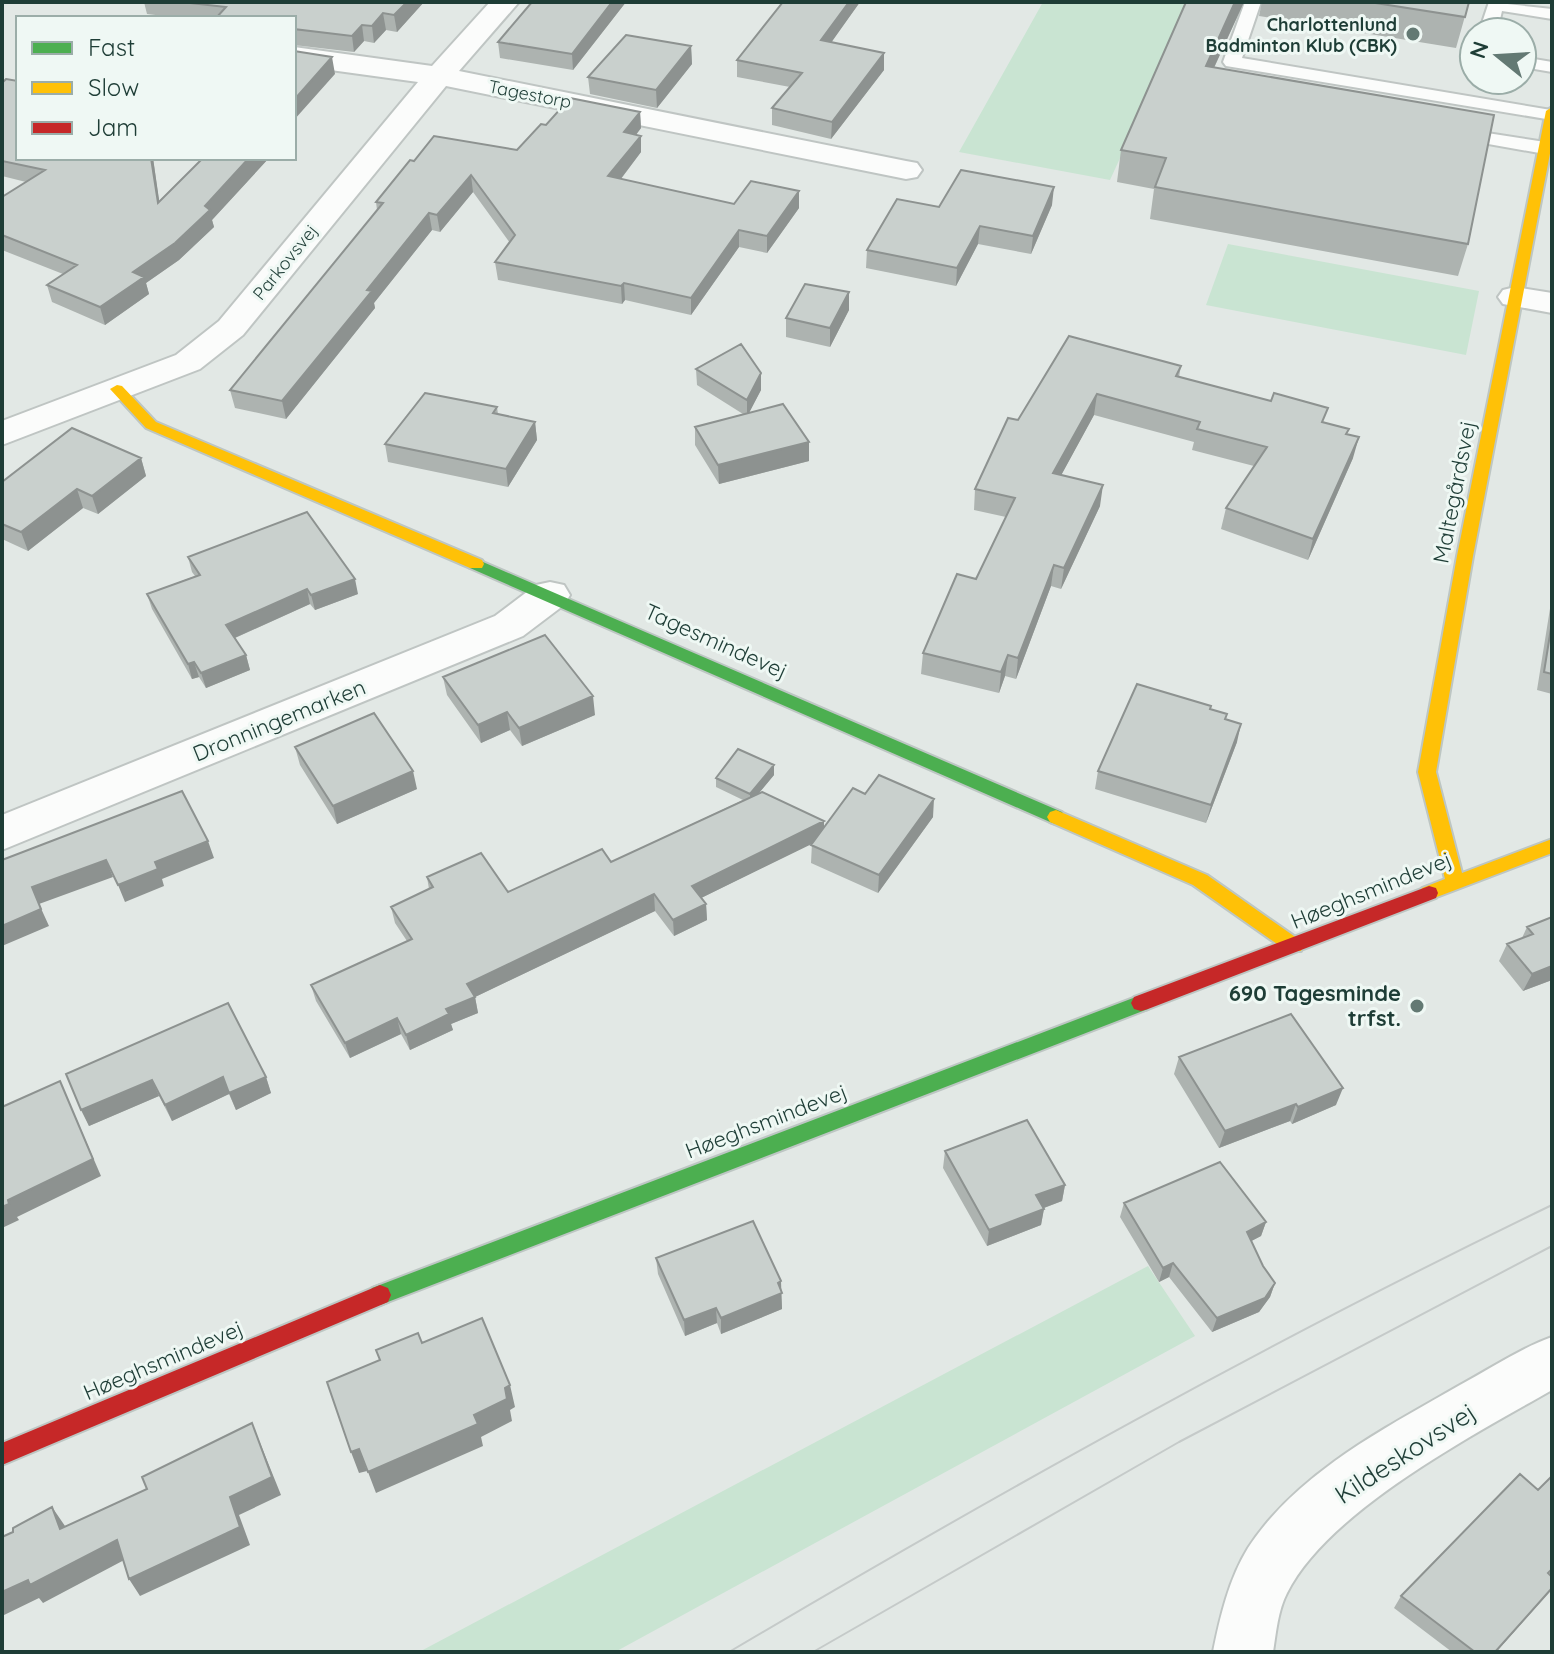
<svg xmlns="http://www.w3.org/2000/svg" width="1554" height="1654" viewBox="0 0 1554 1654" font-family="Quicksand,sans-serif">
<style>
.green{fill:#c9e4d2}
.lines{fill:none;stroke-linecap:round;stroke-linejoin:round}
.lane-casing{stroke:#bfc5c3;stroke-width:4}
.street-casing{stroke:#bfc5c3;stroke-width:4}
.fast-casing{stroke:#bdc6c3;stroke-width:4}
.slow-casing{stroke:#bdc6c3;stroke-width:4}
.jam-casing{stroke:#bdc6c3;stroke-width:4}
.lane{fill:#fbfcfb;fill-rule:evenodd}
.street{fill:#fbfcfb;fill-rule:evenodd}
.fast{fill:#4caf50;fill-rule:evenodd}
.slow{fill:#ffc107;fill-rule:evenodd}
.jam{fill:#c62828;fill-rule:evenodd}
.tram{stroke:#c5cac9;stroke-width:2}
.wall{fill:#adb3b0}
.shaded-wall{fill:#8d9290}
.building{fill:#c9d0cd;stroke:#8d9290;stroke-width:2}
.poi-dot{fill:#637973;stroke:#eff8f4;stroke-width:3}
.labels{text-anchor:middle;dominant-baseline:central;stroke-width:6;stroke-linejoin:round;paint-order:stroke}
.far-poi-label{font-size:18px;font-weight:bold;fill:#1e3d36;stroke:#eff8f4;text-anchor:end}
.far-street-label{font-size:18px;fill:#1e3d36;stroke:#eff8f4}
.street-label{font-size:22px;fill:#1e3d36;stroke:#eff8f4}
.poi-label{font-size:22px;font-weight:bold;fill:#1e3d36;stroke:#eff8f4;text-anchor:end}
.near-street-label{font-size:26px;fill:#1e3d36;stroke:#eff8f4}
</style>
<rect width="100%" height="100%" fill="#e2e8e5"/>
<path class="green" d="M1043 2H1172L1190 5 1110 180 959 152Z
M1228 244 1479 291 1466 355 1206 305Z
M1148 1266 1195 1336 615 1652H419Z"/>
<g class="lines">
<defs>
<path id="lane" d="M1245 2H1261L1242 58 1551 110 1552 120 1226 66 1223 62Z
M1489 2 1552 9V19L1502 11 1497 32H1479Z
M1522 57 1552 62V72L1522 67Z
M1455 128 1545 142 1551 144 1552 151 1545 154 1449 137 1446 133Z"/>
<path id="street" d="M490 2H519L459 71 906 161 917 163 922 170 917 177 906 179 446 86 243 335 200 369 2 445V421L176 355 219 321 418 82 294 65V47L432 66Z
M1515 287 1552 293V313L1503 304 1498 297 1503 290Z
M550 582 564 585 570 595 564 605 523 636 2 850V815L495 616 536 585Z
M1552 1337V1390C1473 1435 1328 1511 1287 1593 1278 1610 1276 1633 1273 1652H1213C1220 1617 1229 1579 1248 1548 1297 1473 1385 1428 1460 1385 1491 1368 1519 1349 1552 1337Z"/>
<path id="fast" d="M476 559 1062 812 1065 817 1056 824 1050 822 470 568 468 564 470 560Z
M1141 995 1148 997 1151 1003 1148 1009 380 1305 372 1302 369 1295 372 1288Z"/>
<path id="slow" d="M1552 107V143L1473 556 1436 772 1462 873 1552 839V853L1429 900 1422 898 1420 893 1422 888 1445 879 1418 772 1457 556 1546 111Z
M117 385 122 386 156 422 482 560 484 564 482 568H470L146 428 110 389Z
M1056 810 1207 875 1301 941 1303 946 1301 951H1287L1193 885 1050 822 1047 817 1050 812Z"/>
<path id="jam" d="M1429 886 1436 888 1438 893 1436 898 1148 1009 1141 1011 1134 1009 1131 1003 1134 997Z
M380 1285 388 1288 391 1295 388 1302 2 1465V1443Z"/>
</defs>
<use href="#lane" class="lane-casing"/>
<use href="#street" class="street-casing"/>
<use href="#fast" class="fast-casing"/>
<use href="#slow" class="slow-casing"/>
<use href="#jam" class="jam-casing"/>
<use href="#lane" class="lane"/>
<use href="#street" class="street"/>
<use href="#fast" class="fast"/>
<use href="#slow" class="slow"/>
<use href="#jam" class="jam"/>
<path class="tram" d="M729 1652C998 1493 1270 1341 1552 1205
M813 1652 1179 1442 1552 1246"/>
</g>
<path class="wall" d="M144 2H424L397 32 386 30 374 43 364 41 354 52 294 45V18H181L147 14Z
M532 2H626L573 70 500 58 498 42Z
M783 2H860L831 42 884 53V70L831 139 772 125V108L790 87 737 77V60Z
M1186 2H1244L1214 68 1468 244 1458 276 1150 219 1154 189 1117 182 1121 150Z
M1262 2H1469L1456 48 1259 16Z
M691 46 692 64 657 108 590 94 588 77Z
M2 83 18 158H153L159 201 203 158H269L212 220 214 227 179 260 146 283 149 294 105 325 52 302 47 285 63 274 2 250V197L26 182 2 176Z
M640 112 641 128 636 135 641 152 621 179 734 204 799 208 767 253 739 247 691 315 625 300 622 304 498 280 495 262 510 243 473 192 440 232 432 230 374 303 375 308 286 419 235 408 230 390 377 210 376 202 414 161 517 150 546 125Z
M1052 205 1031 254 978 244 956 286 866 268 867 250 939 207Z
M849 292V310L830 347 786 337V318Z
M1181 366 1179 377 1325 422 1347 434 1353 458 1308 560 1221 529 1226 508 1254 466 1192 450 1194 442 1094 415 1061 475 1100 506 1061 589 1051 586 1016 679 1005 676 999 693 921 674 923 653 976 579 1006 517 974 510 975 489 1018 420Z
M696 369 761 390 749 412 809 461 719 484 695 445V427L743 414 697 385Z
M497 407 498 414 535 422 537 440 508 487 388 462 385 444Z
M141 458 146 476 98 514 83 508 28 551 2 539V482Z
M188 557 358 594 315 610 310 604 235 638 246 655 250 670 206 688 199 677 192 679 152 609 147 594 195 576 192 572Z
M1552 596V694L1537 690Z
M443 677 595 715 522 746 510 730 481 743 447 695Z
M1210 709 1227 714 1226 719 1237 742 1206 823 1095 789 1098 771Z
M295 747 417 789 337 824 300 765Z
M774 765V775L758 794 824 821V827L865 794 933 817 878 893 811 863 812 843 701 898 706 904 707 920 674 936 655 911 475 997 478 1013 451 1024 453 1030 410 1050 401 1034 350 1058 316 1001 311 985 407 941 395 923 391 907 429 889 427 877 508 892 611 862 743 800 716 787V778Z
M1552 917V980L1523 991 1499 961 1507 944 1522 938 1527 927Z
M1179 1057 1336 1105 1292 1124 1290 1121 1219 1148 1174 1074Z
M66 1074 266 1077 271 1093 236 1110 229 1094 172 1121 159 1096 89 1126Z
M945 1151 1065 1185 1062 1201 1044 1208 1041 1225 987 1246 943 1168Z
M1124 1203 1266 1222 1261 1236 1251 1241 1263 1266 1275 1283 1270 1297 1259 1312 1212 1332 1169 1277 1159 1282 1120 1217Z
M656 1258 781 1292 782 1309 721 1334 717 1323 685 1336 658 1274Z
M1549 1574 1552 1589 1496 1652H1452L1394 1608 1401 1596Z"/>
<path class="shaded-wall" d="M407 2H424L397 32 394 15Z
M612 2H626L573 70 572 54Z
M849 2H860L821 57V40Z
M1235 2H1244L1200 98 1206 66Z
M383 13 386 30 374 43 372 26Z
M362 25 364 41 354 52 352 36Z
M691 46 692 64 657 108 656 90Z
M884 53V70L831 139 832 122Z
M332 57 335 74 294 120V100Z
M640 112 641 128 625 149 624 132Z
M641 136V152L610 193 608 176Z
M151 158H153L162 220 158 203Z
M249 158H269L212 220 214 227 179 260 146 283 149 294 105 325 100 307 133 272 205 206Z
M471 175 473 192 440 232 437 215Z
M1054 187 1052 205 1031 254 1033 236Z
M799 191V208L767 253V236Z
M429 213 432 230 374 303 375 308 286 419 282 401 367 290Z
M980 226 978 244 956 286 957 268Z
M739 230V247L691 315V298Z
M624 283 625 300 622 304 621 286Z
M849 292V310L830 347V328Z
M761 373V390L747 417V400Z
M1097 394 1094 415 1051 494 1053 473Z
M535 422 537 440 508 487 506 469Z
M1359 437 1353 458 1308 560 1313 539Z
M809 442V461L719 484 718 465Z
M141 458 146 476 98 514 92 496Z
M1103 485 1100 506 1061 589 1064 568Z
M77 489 83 508 28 551 21 532Z
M1054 565 1051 586 1016 679 1018 658Z
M355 579 358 594 315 610 311 595Z
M307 589 310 604 230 640 226 625Z
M246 655 250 670 206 688 201 673Z
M1008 655 1005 676 999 693 1001 672Z
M194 662 199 677 192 679 188 664Z
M593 696 595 715 522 746 519 728Z
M507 712 510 730 481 743 478 725Z
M1241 724 1237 742 1206 823 1211 805Z
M774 765V775L750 804V794Z
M413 771 417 789 337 824 333 806Z
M934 799 933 817 878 893 879 875Z
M824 821V838L693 902 692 886Z
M208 841 214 858 162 879 164 886 125 902 118 885 155 862Z
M106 860 113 877 39 904 49 926 2 946V926L32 887Z
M654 894 655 911 475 997 478 1013 451 1024 453 1030 410 1050 406 1035 446 1009 467 984Z
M706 904 707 920 674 936 673 920Z
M1552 966V980L1523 991 1532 974Z
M397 1018 401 1034 350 1058 345 1043Z
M223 1077 229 1094 172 1121 165 1105Z
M266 1077 271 1093 236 1110 229 1093Z
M152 1080 159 1096 89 1126 81 1110Z
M60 1081 101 1176 17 1217 19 1220 2 1228V1207L8 1200Z
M1343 1088 1336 1105 1292 1124 1298 1107Z
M1296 1104 1290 1121 1219 1148 1225 1131Z
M1065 1185 1062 1201 1033 1212 1036 1195Z
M1044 1209 1041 1225 987 1246 989 1230Z
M1266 1222 1261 1236 1242 1246 1247 1232Z
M1173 1263 1169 1277 1159 1282 1163 1268Z
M781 1281 782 1309 721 1334V1318Z
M1275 1283 1270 1297 1259 1312 1212 1332 1217 1318Z
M716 1308 717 1323 685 1336 684 1320Z
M510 1385 515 1407 510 1410 512 1421 481 1437 483 1446 376 1493 368 1472 474 1415 505 1388Z
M252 1423 281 1495 239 1515 250 1545 140 1596 129 1579 230 1497Z
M359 1449 367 1471 359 1473 351 1452Z
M52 1507 65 1526 72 1547 60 1529Z
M117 1540 128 1558 43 1603 39 1598 2 1616V1592Z
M1552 1589 1496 1652H1495Z"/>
<path class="building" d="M181 2H407L394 15 383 13 372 26 362 25 352 36 294 29V18H216L226 7Z
M532 2H612L572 54 498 42Z
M783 2H849L821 40 884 53 832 122 772 108 802 73 737 60Z
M1186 2H1235L1206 66 1494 115 1468 244 1155 187 1166 158 1121 150Z
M1369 2H1469L1465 17Z
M626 35 691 46 656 90 588 77Z
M294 51 332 57 294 100Z
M6 79 18 81V158H151L158 203 203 158H249L205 206 210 210 175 243 133 272 144 277 100 307 47 285 77 265 2 235V197L45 170 2 161V83Z
M570 98 640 112 624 132 641 136 608 176 734 204 751 181 799 191 767 236 739 230 691 298 624 283 621 286 495 262 515 235 471 175 437 215 429 213 367 290 372 291 282 401 230 390 383 203 376 202 410 160 414 161 434 136 517 150 541 124 546 125Z
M961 170 1054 187 1033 236 980 226 957 268 867 250 897 199 939 207Z
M805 284 849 292 830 328 786 318Z
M1069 336 1181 366 1176 376 1271 401 1274 393 1328 408 1322 422 1349 429 1346 434 1359 437 1313 539 1226 508 1267 447 1197 429 1200 422 1097 394 1053 473 1103 485 1064 568 1054 565 1018 658 1008 655 1001 672 923 653 957 574 976 579 1015 498 975 489 1008 418 1018 420Z
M741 344 761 373 747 400 696 369Z
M425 393 497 407 493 413 535 422 506 469 385 444Z
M783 404 809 442 718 465 695 427Z
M72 428 141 458 92 496 77 489 21 532 2 524V482Z
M307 512 355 579 311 595 307 589 226 625 246 655 201 673 194 662 188 664 147 594 200 575 188 557Z
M1552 622V674L1544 672Z
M545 635 593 696 519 728 507 712 478 725 443 677Z
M1137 684 1211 706 1210 709 1227 714 1225 719 1241 724 1211 805 1098 771Z
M374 713 413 771 333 806 295 747Z
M738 749 774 765 750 794 716 778Z
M879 775 934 799 879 875 811 845 853 788 865 794Z
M182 791 208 841 155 862 158 869 118 885 106 860 32 887 41 909 2 926V860Z
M762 792 824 821 692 886 706 904 673 920 654 894 467 984 475 997 446 1009 449 1014 406 1035 397 1018 345 1043 311 985 412 939 391 907 433 887 427 877 481 853 508 892 602 849 611 862Z
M1552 917V966L1532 974 1507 944 1533 934 1527 927Z
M228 1003 266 1077 229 1093 223 1077 165 1105 152 1080 81 1110 66 1074Z
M1291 1014 1343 1088 1298 1107 1296 1104 1225 1131 1179 1057Z
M60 1081 93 1159 8 1200 9 1204 2 1207V1107Z
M1027 1120 1065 1185 1036 1195 1044 1209 989 1230 945 1151Z
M1220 1162 1266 1222 1247 1232 1263 1266 1275 1283 1265 1298 1217 1318 1173 1263 1163 1268 1124 1203Z
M753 1221 781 1281 778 1283 782 1293 721 1318 716 1308 684 1320 656 1258Z
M482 1318 510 1385 505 1388 507 1399 474 1415 478 1424 368 1472 359 1449 351 1452 327 1382 380 1360 376 1350 418 1333 422 1343Z
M252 1423 272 1477 230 1497 240 1527 129 1579 117 1540 30 1585 28 1580 2 1592V1537L13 1532V1528L52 1507 60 1529 147 1489 142 1477Z
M1520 1474 1538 1490 1552 1476V1569L1548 1573 1552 1577V1588L1495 1652H1475L1401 1596Z"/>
<g class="poi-dot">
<circle cx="1413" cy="34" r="8"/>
<circle cx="1417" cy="1006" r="8"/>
</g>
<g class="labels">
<g class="far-poi-label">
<text x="1397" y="24">Charlottenlund<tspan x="1397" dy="21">Badminton Klub (CBK)</tspan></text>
</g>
<g class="far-street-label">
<text transform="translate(530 94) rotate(11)">Tagestorp</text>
<text transform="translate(285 262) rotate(-51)">Parkovsvej</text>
</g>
<g class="street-label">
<text transform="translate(1454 492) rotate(-79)">Maltegårdsvej</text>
<text transform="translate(716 641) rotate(24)">Tagesmindevej</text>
<text transform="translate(279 720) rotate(-22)">Dronningemarken</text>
<text transform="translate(1371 890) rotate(-22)">Høeghsmindevej</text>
<text transform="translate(766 1121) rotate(-21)">Høeghsmindevej</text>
<text transform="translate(163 1360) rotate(-23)">Høeghsmindevej</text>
</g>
<g class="poi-label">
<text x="1401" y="993">690 Tagesminde<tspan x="1401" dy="25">trfst.</tspan></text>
</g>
<g class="near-street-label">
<text transform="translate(1405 1453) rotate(-33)">Kildeskovsvej</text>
</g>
</g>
<rect width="1554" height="1654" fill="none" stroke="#1e3d36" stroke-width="8"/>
<rect x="16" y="16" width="280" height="144" fill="#eff8f4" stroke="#9bada8" stroke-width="2"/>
<rect x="32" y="42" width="40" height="12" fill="#4caf50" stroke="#9bada8" stroke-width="2"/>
<text x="88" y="56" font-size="24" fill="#1e3d36">Fast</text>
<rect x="32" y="82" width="40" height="12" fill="#ffc107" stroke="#9bada8" stroke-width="2"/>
<text x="88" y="96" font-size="24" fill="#1e3d36">Slow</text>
<rect x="32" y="122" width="40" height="12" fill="#c62828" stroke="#9bada8" stroke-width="2"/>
<text x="88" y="136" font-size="24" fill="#1e3d36">Jam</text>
<g transform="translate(1498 56) rotate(288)"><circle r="38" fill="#eff8f4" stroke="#9bada8" stroke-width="2"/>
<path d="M0-6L14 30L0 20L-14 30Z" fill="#637973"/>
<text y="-12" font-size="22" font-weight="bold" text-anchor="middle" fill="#1e3d36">N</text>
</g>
</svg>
